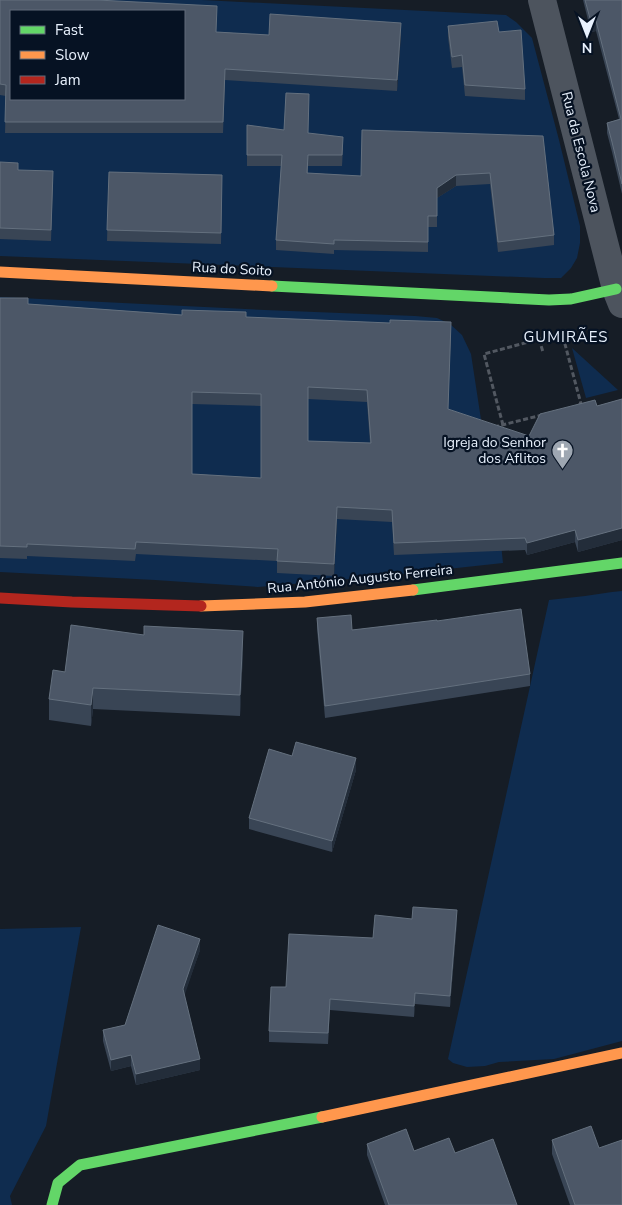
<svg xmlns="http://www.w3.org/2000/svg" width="622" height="1205" viewBox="0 0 622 1205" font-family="'Nunito Sans',sans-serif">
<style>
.green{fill:#0f2c4f;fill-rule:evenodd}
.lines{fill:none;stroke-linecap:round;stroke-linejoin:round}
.path{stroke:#525861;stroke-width:3;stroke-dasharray:5 2.5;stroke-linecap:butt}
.street{stroke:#4d545e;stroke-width:28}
.fast{stroke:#63d668;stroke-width:11}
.slow{stroke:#ff974d;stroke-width:11}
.jam{stroke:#b3261e;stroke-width:11}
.wall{fill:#394555;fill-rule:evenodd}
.shaded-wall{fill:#232d3a}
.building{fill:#4c5767;stroke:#64707e;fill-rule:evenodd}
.labels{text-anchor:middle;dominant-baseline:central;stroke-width:4.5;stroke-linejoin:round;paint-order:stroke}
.street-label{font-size:14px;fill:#e8f1fd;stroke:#061223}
.poi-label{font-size:14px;fill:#e8f1fd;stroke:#061223;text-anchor:end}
.neighbourhood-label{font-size:15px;letter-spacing:1px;fill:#e8f1fd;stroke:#061223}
</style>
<rect width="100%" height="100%" fill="#161d26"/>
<path class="green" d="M0 0H202L506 15 516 22 532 38 559 140 580 226V243L577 258 571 268 561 278H544L0 256ZM11 11H184V99H11Z
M0 297 265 310 415 316 437 318 450 324 462 335 471 354 482 426 493 466 503 563 374 577 258 587 155 580 0 572Z
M572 348 618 390 586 398Z
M622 591V1041L554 1059 499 1062 485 1066 467 1067 453 1063 448 1059 549 600 585 596 612 592Z
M81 927 46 1126 10 1196 12 1205H0V929Z"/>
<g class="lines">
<path class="path" d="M539 339 543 352
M503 425 484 354 562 333 581 404 577 405
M499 430 498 426 542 415"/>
<path class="street" d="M542 0 616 289 622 304"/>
<path class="fast" d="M272 286 549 300 571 299 616 289
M413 590 622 563
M52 1205 58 1183 80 1165 322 1117"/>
<path class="slow" d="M0 272 272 286
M201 606 305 602 413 590
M322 1117 622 1053"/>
<path class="jam" d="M0 598 72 602 201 606"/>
</g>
<path class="wall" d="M0 0 216 32 269 35 401 34 397 91 225 80 223 133H5L6 96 0 95Z
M583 0H622V194L612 152 607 133V123L619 119 596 31 591 32Z
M448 26 499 32 525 89V100L465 96 462 67 452 68 448 37Z
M247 125 308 133 343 148 342 166H308V173L361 176 543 136 554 235V245L498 252 490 184 456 186 437 198V227H428V252L334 250V254L276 250V240L281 166H247Z
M0 162 18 170 53 182 51 241 0 239Z
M109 172 222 175 221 244 107 241Z
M0 298 28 304 182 315 246 317 451 333 448 410 529 436 597 406 622 399V540L578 552 575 542 527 555 525 550 394 555 392 522 337 519 334 576 277 573V561L136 554 135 561 27 556V559L0 558ZM308 399 367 402 370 443 308 441ZM192 404 261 406V478L192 474Z
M317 618 352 630 437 621 530 674V686L325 718 317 629Z
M243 652 240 716 93 709 91 726 49 720V699L65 672Z
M292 756 356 770 332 852 249 829V818Z
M412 919 457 921 450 1007 415 1004 414 1017 330 1010 328 1044 269 1042V1031L286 987 373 938Z
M200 950 184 995 200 1070 136 1085 131 1066 111 1071 103 1041V1030L125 1025Z
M552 1140 599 1148 622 1205H570L552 1154Z
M367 1144 414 1151 455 1153 517 1205H385L367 1155Z"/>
<path class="shaded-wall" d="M596 21V31L591 32V22Z
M401 23V34L397 91V80Z
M456 175V186L437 198V227V188Z
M337 507V519L334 576V564Z
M622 528V540L578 552V540Z
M575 530V542L527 555V543Z
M243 631V652L240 716V695Z
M93 688V709L91 726V705Z
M356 758V770L332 852V841Z
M457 910V921L450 1007V996Z
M200 939V950L183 1000V989Z
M415 993V1004L414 1017V1006Z
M131 1055V1066L111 1071V1060Z
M200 1059V1070L136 1085V1074Z"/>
<path class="building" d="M0 0H97L217 6 216 32 269 35 270 14 401 23 397 80 225 69 223 122H5L6 85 0 84ZM11 11H184V99H11Z
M585 0H622V184L612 142 607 123 621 119 596 21 591 22Z
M497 21 499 32 521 30 525 89 465 85 462 55 452 57 448 26Z
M286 93 309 94 308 133 343 137 342 155H308L307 173 361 176 362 130 543 136 554 235 498 242 490 173 456 175 437 188V216H428V242L334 240V244L276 240 282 155H247V125L284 130Z
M0 162 18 163V170L53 171 51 230 0 228Z
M109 172 222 175 221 233 107 230Z
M0 298H28V304L182 315V310L246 312V317L390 323V320L451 322 448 409 529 436 540 414 595 400 597 406 622 399V528L578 540 575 530 527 543 525 538 394 543 392 510 337 507 334 564 277 561 278 549 136 542 135 549 27 544V547L0 546ZM308 387 367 390 371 443 308 441ZM192 392 261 394V478L192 474Z
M521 609 530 674 325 706 317 618 351 615 352 630 437 620V621Z
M71 625 144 635V626L243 631 240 695 93 688 91 705 49 699 53 670 65 672Z
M296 742 356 758 332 841 249 818 269 749 292 756Z
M413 907 457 910 450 996 415 993 414 1006 330 999 328 1033 269 1031 271 987H286L289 934 373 938 375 915 412 919Z
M158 925 200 939 183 989 200 1059 136 1074 131 1055 111 1060 103 1030 125 1025Z
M591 1126 599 1148 622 1140V1205H575L552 1140Z
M406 1129 414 1151 449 1138 455 1153 493 1139 517 1205H389L367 1144Z"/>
<defs>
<symbol id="church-pin" viewBox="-11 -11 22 30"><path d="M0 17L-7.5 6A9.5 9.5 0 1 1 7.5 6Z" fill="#9ea7b2" stroke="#061223"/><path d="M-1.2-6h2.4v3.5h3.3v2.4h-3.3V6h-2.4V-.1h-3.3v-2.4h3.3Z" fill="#fff"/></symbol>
</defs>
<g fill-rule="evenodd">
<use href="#church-pin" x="550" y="438" width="25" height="34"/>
</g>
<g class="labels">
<g class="street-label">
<text transform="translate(581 152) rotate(76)">Rua da Escola Nova</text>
<text transform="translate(232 269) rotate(3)">Rua do Soito</text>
<text transform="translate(360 579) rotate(-6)">Rua António Augusto Ferreira</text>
</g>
<g class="poi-label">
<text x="546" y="442">Igreja do Senhor<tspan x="546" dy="16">dos Aflitos</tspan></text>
</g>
<g class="neighbourhood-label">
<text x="566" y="337">GUMIRÃES</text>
</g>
</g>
<rect x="10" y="10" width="175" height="90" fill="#061223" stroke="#606b7a"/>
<rect x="20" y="26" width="25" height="8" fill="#63d668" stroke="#606b7a"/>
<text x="55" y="35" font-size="15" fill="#e8f1fd">Fast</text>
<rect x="20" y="51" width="25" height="8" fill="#ff974d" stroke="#606b7a"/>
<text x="55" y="60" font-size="15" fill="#e8f1fd">Slow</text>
<rect x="20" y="76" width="25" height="8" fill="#b3261e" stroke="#606b7a"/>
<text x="55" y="85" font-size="15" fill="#e8f1fd">Jam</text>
<g transform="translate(587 35) rotate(180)" stroke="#061223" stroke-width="4" paint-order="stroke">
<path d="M0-4L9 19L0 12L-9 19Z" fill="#e8f1fd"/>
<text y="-8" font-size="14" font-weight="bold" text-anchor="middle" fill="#e8f1fd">N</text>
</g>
</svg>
